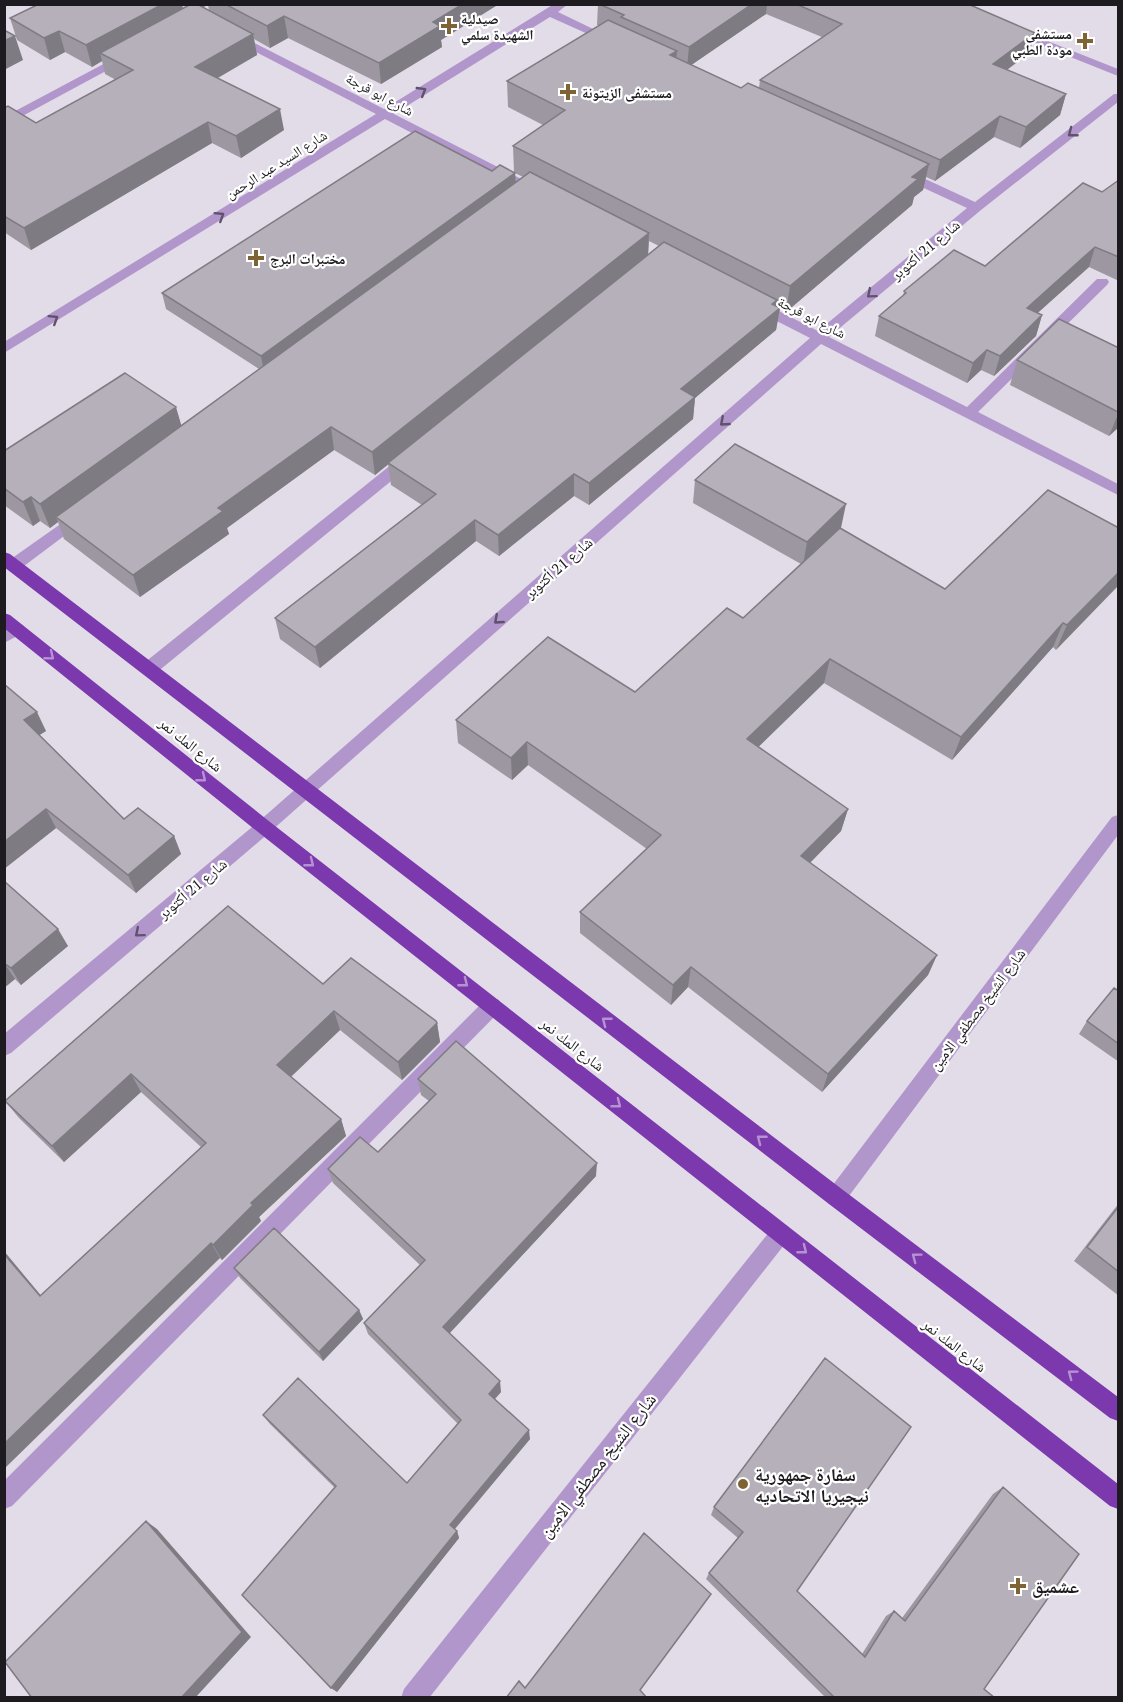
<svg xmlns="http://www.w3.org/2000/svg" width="1123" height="1702" viewBox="0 0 1123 1702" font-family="'PT Serif','Noto Naskh Arabic',serif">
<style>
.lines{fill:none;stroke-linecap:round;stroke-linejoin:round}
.minor{fill:#b196cb;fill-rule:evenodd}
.highway{fill:#7b39ad;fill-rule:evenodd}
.wall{fill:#9c97a0;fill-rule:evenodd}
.shaded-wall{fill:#7f7b82}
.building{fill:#b5b0ba;stroke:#7f7b82;stroke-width:1.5}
.oneway{stroke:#60526c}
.oneway2{stroke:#b692d2}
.poi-dot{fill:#7e6335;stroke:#fff;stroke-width:2}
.labels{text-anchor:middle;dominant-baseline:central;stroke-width:4.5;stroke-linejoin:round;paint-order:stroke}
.far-poi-label{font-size:14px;font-weight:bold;fill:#1d1b1f;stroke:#fff;text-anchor:start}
.far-street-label{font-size:14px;fill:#1d1b1f;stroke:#fff}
.street-label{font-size:15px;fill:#1d1b1f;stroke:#fff}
.near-street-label{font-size:18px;fill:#1d1b1f;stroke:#fff}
.near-poi-label{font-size:18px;font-weight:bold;fill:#1d1b1f;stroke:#fff;text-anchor:start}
</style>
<rect width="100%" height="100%" fill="#e1dce7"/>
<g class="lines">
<path class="minor" d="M554 4H568L558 12 618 41 616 43H608L550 17 394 114 543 190 544 193 543 196H533L385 119 4 353V342L376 114 231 39V35H239L384 109Z
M1012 27 1118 69V76L1008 32 1006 30Z
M126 52 130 54V58L4 126V117Z
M1114 94H1118V102L981 210 829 337 967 407 1097 279H1107L1109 282 1107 285 978 412 1118 484V495L821 344 270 832 11 1053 4 1056V1034L258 822 810 338 753 309 751 306 753 303H763L818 331 967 208 900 177 898 174 900 171H908L975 202Z
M407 455 414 460 412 464 156 673 150 674 144 673 142 668 144 663 402 456Z
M79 511 84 513 87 517 84 521 20 569H8L6 565 8 561Z
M17 623 23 625 25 629 23 633 4 643V629Z
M1118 815V835L843 1204 836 1207 829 1204 826 1197 829 1190 1112 817Z
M492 997 499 1000 502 1006 499 1012 12 1506 4 1509V1481L485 1000Z
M781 1223 788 1226 791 1233 788 1240 429 1698H401L404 1689 774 1226Z"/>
<path class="highway" d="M4 552 10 554 843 1190 1118 1397V1421L1110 1418 829 1204 4 567Z
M4 613 10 615 270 822 1118 1484V1509L1110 1506 258 832 4 628Z"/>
</g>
<path class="wall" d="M39 4H182L183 9 189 5 187 4H208L203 8 209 11 208 4H499L441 40 442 47 381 84 288 38 270 48 254 39 257 55 218 78 284 130 241 158 212 143 31 250 4 232V108L36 123 116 80 105 74 102 61 92 67 65 52 50 60 17 40 10 18Z
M598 4H968L1035 33 1029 53 1007 70 1066 94 1060 115 1020 148 994 137 935 181 926 177 923 190 914 197 912 205 786 312 780 308 776 330 695 398 693 419 589 505 574 496 499 556 476 541 320 668 280 639 275 618 422 505 391 485 388 464 375 475 334 450 227 528 229 534 140 597 64 539 58 522 50 528 40 521 33 526 4 505V451L181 425 259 369 166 309 162 293 492 171 514 172 513 146 543 125 508 107 507 81 599 26 597 25ZM766 14 822 37 760 80 759 88H741L691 65ZM515 173 523 177 516 182ZM649 241 659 246 648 255Z
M1119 180V281L1089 267 1037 313 1042 315 1036 336 994 376 981 370 967 383 875 336 879 316 903 296 904 291 985 266 1102 192Z
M1119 348V427L1109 436 1010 385 1017 360Z
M695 480 841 528 945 589 1119 528 1056 650 1053 647 952 760 824 683 758 747 848 809 841 831 810 863 937 955 928 975 822 1092 688 987 671 1005 580 933V912L647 849 528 765 512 780 458 743 456 720 635 692 743 618 801 564 693 503Z
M4 684 46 731 39 735 124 819 174 836 181 854 136 893 56 828 4 869Z
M4 881 68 946 21 985 15 979 4 988Z
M323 984 437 1023 440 1042 402 1080 340 1030 291 1077 341 1119 346 1136 259 1217 261 1221 222 1260 220 1258 41 1295 201 1147 141 1092 64 1162 19 1118 5 1101Z
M1119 991V1062L1079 1034 1087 1021Z
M418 1079 596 1176 449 1334 501 1392 495 1399 530 1439 455 1529 457 1531 459 1538 337 1692 335 1488 270 1424 263 1415 407 1483 458 1424 368 1334 364 1323 420 1265 333 1183 328 1169 378 1152 429 1101 421 1095Z
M1119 1203V1296L1074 1261Z
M234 1268 359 1310 363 1319 323 1361 240 1278Z
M825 1358 797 1591 862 1654 886 1616 894 1611 902 1618 993 1494 1003 1487 984 1689 995 1698H826L706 1579 709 1573 738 1538 711 1515 714 1507Z"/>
<path class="shaded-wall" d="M163 4H182L184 17 100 53 102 61 92 67 86 45Z
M197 4H208L198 10Z
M463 4H499L441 40 442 47 381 84 379 63 433 22Z
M752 4H767L766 14 687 68 689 47Z
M284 16 288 38 270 48 267 26Z
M59 31 65 52 50 60 44 38Z
M1035 33 1029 53 988 84 993 64Z
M253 34 257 55 200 88 195 67Z
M15 36 23 60 4 70V41Z
M677 51 675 77 670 55Z
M1066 94 1060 115 1020 148 1026 127Z
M280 109 284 130 241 158 236 136Z
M1000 116 994 137 935 181 940 160Z
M208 122 212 143 31 250 24 228Z
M929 164 923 190 914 197 912 205 786 312 790 286 912 177Z
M515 173 516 188 264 372 261 356Z
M649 233 648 256 375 475 372 452Z
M1095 247 1089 267 1021 328 1027 308Z
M777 300 775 311 780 308 776 330 695 398 693 419 589 505V483L681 389Z
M1042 315 1036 336 994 376 1000 356Z
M987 350 981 370 967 383 973 363Z
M176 407 183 431 56 517 58 522 50 528 40 504Z
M1119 412V427L1109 436Z
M331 427 334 450 227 528 229 534 140 597 133 575 218 508Z
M574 474V496L499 556 498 535Z
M31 497 40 521 33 526 23 502Z
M846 504 841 528 803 566 807 542Z
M475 520 476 541 320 668 315 647Z
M1119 572V585L1056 650 1067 625Z
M1063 623 1053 647 952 760 961 737Z
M830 659 824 683 743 762 747 739Z
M37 712 46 731 33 739 24 720Z
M527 742 528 765 512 780 511 758Z
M46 809 56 828 4 869V842Z
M848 809 841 831 796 877 801 856Z
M174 836 181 854 136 893 128 875Z
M58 929 68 946 21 985 11 968Z
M937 955 928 975 822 1092 828 1074Z
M4 963 15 979 4 988Z
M691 967 688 987 671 1005 673 985Z
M334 1011 340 1030 284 1083 277 1065Z
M437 1023 440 1042 402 1080 398 1062Z
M131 1074 141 1092 64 1162 52 1146Z
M341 1119 346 1136 259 1217 261 1221 222 1260 213 1245 251 1203Z
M597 1163 596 1176 445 1338 443 1327Z
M211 1243 220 1258 4 1469V1444Z
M4 1251 53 1310 40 1296 4 1254Z
M359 1310 363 1319 323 1361 319 1352Z
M500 1381 501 1392 491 1403 489 1394Z
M529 1430 530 1439 452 1532 450 1525Z
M146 1521 157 1529 251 1637 195 1698H181Z
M457 1531 459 1538 337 1692 331 1688Z"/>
<path class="building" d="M39 4H163L86 45 59 31 44 38 10 18Z
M191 4H197L253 34 195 67 280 109 236 136 208 122 24 228 4 216V108L8 106 36 123 133 70 100 53Z
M225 4H463L433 22 440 26 379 63 284 16 267 26Z
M599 4H752L689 47 621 17 624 15Z
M796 4H968L1035 33 993 64 1066 94 1026 127 1000 116 940 160 760 80 842 24Z
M608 20 677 51 670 55 741 88 748 83 929 164 912 177 918 179 790 286 513 146 565 110 507 81Z
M4 30 15 36 4 41Z
M415 131 492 171 500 165 515 173 261 356 162 293Z
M530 172 649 233 372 452 331 427 218 508 223 511 133 575 56 517Z
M1119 180V257L1095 247 1027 308 1042 315 1000 356 987 350 973 363 879 316 906 293 904 291 954 250 985 266 1083 183 1102 192Z
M664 242 777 300 772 304 780 308 681 389 695 397 589 483 574 474 498 535 475 520 315 647 275 618 436 494 388 463Z
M1059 319 1119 348 1118 412 1017 360Z
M125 373 176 407 40 504 31 497 23 502 4 488V451Z
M735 444 846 504 807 542 695 480Z
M1048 490 1119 528V572L1067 625 1063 623 961 737 830 659 747 739 848 809 801 856 937 955 828 1074 691 967 673 985 580 912 661 835 527 742 511 758 456 720 548 637 635 692 727 608 743 618 840 528 945 589Z
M4 684 37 712 24 720 124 819 138 808 174 836 128 875 46 809 4 842Z
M4 881 58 929 11 968 4 963Z
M228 906 323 984 351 958 436 1021 437 1023 398 1062 334 1011 277 1065 341 1119 251 1203 253 1205 213 1245 211 1243 4 1444V1254L40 1296 206 1143 131 1074 52 1146 5 1101Z
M1114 988 1119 991V1044L1087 1021Z
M456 1041 597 1163 443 1327 500 1381 489 1394 529 1430 450 1525 457 1531 331 1688 242 1595 336 1486 263 1415 298 1378 407 1483 461 1420 364 1323 425 1260 328 1169 360 1137 378 1152 436 1094 418 1079Z
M1119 1206V1272L1087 1247Z
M274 1228 359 1310 319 1352 234 1268Z
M825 1358 911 1427 797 1591 865 1657 894 1611 905 1621 1003 1487 1079 1554 984 1689 995 1698H835L709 1573 743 1532 714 1507Z
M146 1521 242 1632 181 1698H32L5 1662Z
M644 1533 711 1594 640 1690 647 1698H506L519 1681 525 1688Z"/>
<defs><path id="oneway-chevron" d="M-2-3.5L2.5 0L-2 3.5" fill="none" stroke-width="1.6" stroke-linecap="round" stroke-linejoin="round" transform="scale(1.5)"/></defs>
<g class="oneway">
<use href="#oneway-chevron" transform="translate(422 91) rotate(-31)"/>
<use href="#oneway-chevron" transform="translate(1072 133) rotate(142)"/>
<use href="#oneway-chevron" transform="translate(220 216) rotate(-32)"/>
<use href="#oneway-chevron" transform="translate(871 294) rotate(140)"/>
<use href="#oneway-chevron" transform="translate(54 319) rotate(-32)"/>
<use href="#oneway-chevron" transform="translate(724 422) rotate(139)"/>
<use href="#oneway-chevron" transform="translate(498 620) rotate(139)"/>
<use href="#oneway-chevron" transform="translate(139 933) rotate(140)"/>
</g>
<g class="oneway2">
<use href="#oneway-chevron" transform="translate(50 656) rotate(39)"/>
<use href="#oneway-chevron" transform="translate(202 778) rotate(39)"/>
<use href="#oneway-chevron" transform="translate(310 863) rotate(38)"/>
<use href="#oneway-chevron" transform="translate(464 983) rotate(38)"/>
<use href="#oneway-chevron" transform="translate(606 1021) rotate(-142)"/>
<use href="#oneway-chevron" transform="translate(617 1104) rotate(38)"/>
<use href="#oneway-chevron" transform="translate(761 1139) rotate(-142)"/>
<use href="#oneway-chevron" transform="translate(803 1250) rotate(38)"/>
<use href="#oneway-chevron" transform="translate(916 1257) rotate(-143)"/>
<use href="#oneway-chevron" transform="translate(1072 1374) rotate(-143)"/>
</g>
<g class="poi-dot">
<path d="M446 17h6v6h6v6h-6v6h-6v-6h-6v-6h6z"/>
<path d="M1082 32h6v6h6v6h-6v6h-6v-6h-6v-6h6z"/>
<path d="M565 83h6v6h6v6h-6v6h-6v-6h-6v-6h6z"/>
<path d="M253 249h6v6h6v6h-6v6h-6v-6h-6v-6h6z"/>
<circle cx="743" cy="1484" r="6"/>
<path d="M1015 1577h6v6h6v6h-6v6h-6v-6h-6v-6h6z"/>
</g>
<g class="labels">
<g class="far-poi-label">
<text x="461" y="18">صيدلية<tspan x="461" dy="16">الشهيدة سلمي</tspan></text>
<text x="1072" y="33" text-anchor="end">مستشفى<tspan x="1072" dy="16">مودة الطبي</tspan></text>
<text x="582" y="92">مستشفى الزيتونة</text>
<text x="270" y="258">مختبرات البرج</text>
</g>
<g class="far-street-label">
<text transform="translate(380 94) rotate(28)">شارع ابو قرجة</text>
<text transform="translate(276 164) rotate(-32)">شارع السيد عبد الرحمن</text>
<text transform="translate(812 317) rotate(27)">شارع ابو قرجة</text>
</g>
<g class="street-label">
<text transform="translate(925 249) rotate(-40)">شارع 21 أكتوبر</text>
<text transform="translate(558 567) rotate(-41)">شارع 21 أكتوبر</text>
<text transform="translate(191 744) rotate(39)">شارع المك نمر</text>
<text transform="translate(192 888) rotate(-40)">شارع 21 أكتوبر</text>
<text transform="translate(977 1009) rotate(-53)">شارع الشيخ مصطفي الامين</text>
<text transform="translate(573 1044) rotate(38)">شارع المك نمر</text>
<text transform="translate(955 1345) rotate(38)">شارع المك نمر</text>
</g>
<g class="near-street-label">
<text transform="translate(597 1465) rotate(-52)">شارع الشيخ مصطفي الامين</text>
</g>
<g class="near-poi-label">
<text x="755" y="1474">سفارة جمهورية<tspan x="755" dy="21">نيجيريا الاتحاديه</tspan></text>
<text x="1032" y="1586">عشميق</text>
</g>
</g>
<rect width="1123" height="1702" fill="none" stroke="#1d1b1f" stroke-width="12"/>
</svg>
